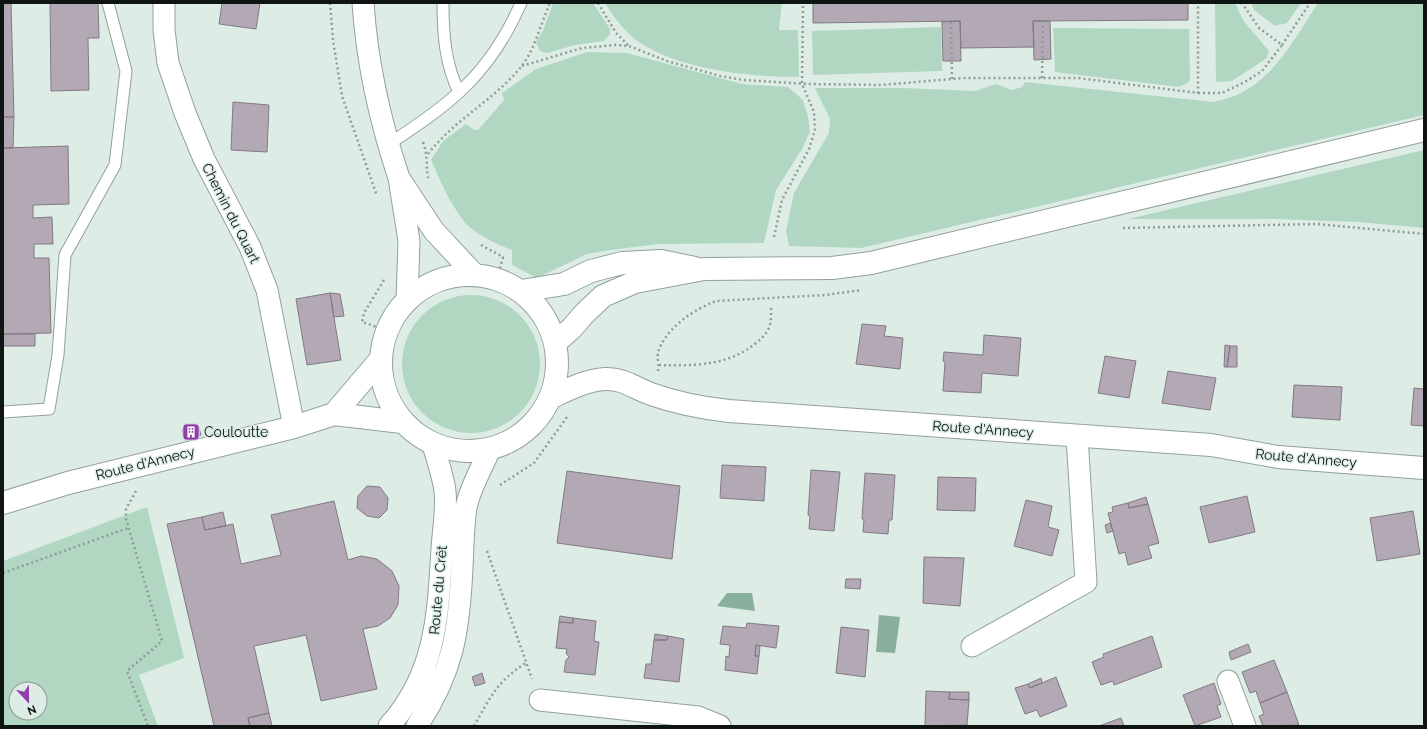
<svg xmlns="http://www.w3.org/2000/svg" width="1427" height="729" viewBox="0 0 1427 729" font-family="Raleway,sans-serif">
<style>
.green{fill:#b1d7c3;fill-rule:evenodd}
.water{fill:#88b09c}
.building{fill:#b2a9b5;stroke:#827985}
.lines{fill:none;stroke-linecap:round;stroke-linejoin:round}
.lane-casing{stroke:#92a199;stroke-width:13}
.street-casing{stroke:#92a199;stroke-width:23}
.secondary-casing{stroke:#92a199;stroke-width:24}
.path{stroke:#8f9c96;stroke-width:2.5;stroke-dasharray:2 3;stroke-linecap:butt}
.lane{stroke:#fff;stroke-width:11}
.street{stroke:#fff;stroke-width:21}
.secondary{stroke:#fff;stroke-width:22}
.labels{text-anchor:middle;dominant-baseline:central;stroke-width:3;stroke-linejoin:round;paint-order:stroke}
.street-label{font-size:14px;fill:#0f1512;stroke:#ddede5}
.poi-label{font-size:14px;fill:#0f1512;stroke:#ddede5;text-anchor:start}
</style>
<rect width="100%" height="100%" fill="#ddede5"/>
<path class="green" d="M553 3H593L610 29V34L604 41 575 45 547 53 540 51 536 42 543 31Z
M605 3H782L779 30H798L799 77C751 77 677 70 636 40 624 31 613 16 605 3Z
M1215 3H1235L1243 20 1269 51 1267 58 1232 81 1216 82Z
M1251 3H1301L1287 23 1275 26 1254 10Z
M1318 3H1424V115L861 248 789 246 786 231 794 193 829 133 830 119 815 88H903L975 91 996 84 1012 90 1022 87 1025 82 1213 102C1221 100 1230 98 1237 95 1275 78 1296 36 1318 3Z
M941 27 942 71 813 75 812 31Z
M1053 28 1189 29 1190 80 1186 84 1179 87 1055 72Z
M587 52 627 53 742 84 788 87 803 100 808 116 810 132 802 149 776 190 764 243 659 244 610 250 587 254 537 278 512 265V250C497 244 473 234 463 220 449 202 440 180 431 160L443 141 466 124 474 130H478L504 100 502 93 536 69Z
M1424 150V228L1359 222 1275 219H1128Z
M402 364a69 69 0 1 1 138 0a69 69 0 1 1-138 0Z
M147 507 184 658 139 675 158 726H3V561ZM16 689H40V713H16Z"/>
<path class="water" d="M727 593H752L755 611 717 606Z
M879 615 900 617 895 653 876 652Z"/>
<path class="building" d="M3 3H11L14 117H3Z
M50 3H98L99 38H88L89 90 51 91Z
M222 3H260L256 29 219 24Z
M813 3H1188V20L1033 21 1034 47 961 48 960 21 813 23Z
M960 21 961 61H943L942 22Z
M1033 21H1050L1051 59 1034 60Z
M233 102 269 105 267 152 231 150Z
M3 117H14L13 148H3Z
M68 146 69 204 33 205V218L52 217 53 244H34V258H49L51 333 3 334V148Z
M330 293 340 294 344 316 334 317Z
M330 293 341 360 307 365 296 299Z
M862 324 886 326 884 336 903 338 900 369 856 364Z
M3 334H35V346H3Z
M984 335 1021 338 1018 376 982 373 981 393 943 391 945 362 943 361 944 352 983 355Z
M1225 345 1230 346 1227 367H1224Z
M1230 346H1237V367H1227Z
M1105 356 1136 361 1129 398 1098 393Z
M1168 371 1216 378 1210 410 1162 403Z
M1294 385 1342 387 1340 420 1292 417Z
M1414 388 1424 389V426L1411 425Z
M198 425 201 435 185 439 182 430Z
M722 465 766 467 764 501 720 498Z
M811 470 840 472 834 531 809 529 810 516 808 515Z
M567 471 680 486 672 559 557 543Z
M865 473 895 475 892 520H889L888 534 863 532 864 519H862Z
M938 477 976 478 975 511 937 510Z
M367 486 380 487 388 498 387 510 379 518 367 516 357 508 358 496Z
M1247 496 1255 532 1209 543 1200 507Z
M1146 497 1148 504 1129 508 1128 503Z
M1026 500 1052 506 1048 527 1059 530 1052 556 1014 546Z
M334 501 348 560 361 556 377 559 392 571 399 586 398 605 390 618 378 626 363 629 377 689 321 701 306 635 254 646 269 713 248 718 250 726H214L167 524 202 517 205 530 233 524 241 564 281 555 271 515Z
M1128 503 1129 508 1148 504 1159 543 1148 546 1152 558 1128 565 1125 552 1119 554 1108 513 1113 512 1112 507Z
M1413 511 1420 554 1377 561 1370 518Z
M223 512 226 526 205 530 202 517Z
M1110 523 1113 531 1107 533 1105 525Z
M924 557 964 558 960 606 923 603Z
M846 579H861L860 589 845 588Z
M560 616 573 618V623L559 622Z
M573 618 596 621 594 641 599 642 595 675 564 672 566 660 569 657 566 653 567 649 556 648 559 622 573 623Z
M747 623 779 626 776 648 756 645 755 656H759L757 674 725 670 726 656 729 657 730 645 720 644 723 626 746 628Z
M841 627 869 630 865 677 836 673Z
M655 634 668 636 667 640H654Z
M668 636 684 639 679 682 644 678 646 664H651L654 640H667Z
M1152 636 1162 667 1114 685 1113 681 1101 685 1092 662 1104 657 1103 654Z
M1248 644 1251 652 1231 660 1229 652Z
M756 645 760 646 759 656H755Z
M1274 660 1287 692 1260 703 1256 691 1250 693 1242 672Z
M482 673 485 683 475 686 472 677Z
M1056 677 1067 706 1040 717 1037 710 1025 714 1015 688 1028 684 1030 688Z
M1041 678 1042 683 1030 688 1028 684Z
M1214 683 1221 704 1217 706 1221 717 1195 726 1183 695Z
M926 691 950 692 949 699 969 700 967 725 925 726Z
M950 692H969V700L949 699Z
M1287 692 1299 725 1263 726 1259 716 1264 714 1260 703Z
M269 713 272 726H250L248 718Z
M1121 718 1124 726H1099Z"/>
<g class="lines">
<defs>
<path id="lane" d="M443 3C443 34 445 64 459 92
M387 145C451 104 490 74 521 3
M3 412 49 409 58 355 65 255 115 165 126 71 108 3"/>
<path id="street" d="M164 3V30L168 63 185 113 204 159 250 247 267 290 294 427
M363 3C367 63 380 121 399 178
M407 300 409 241 399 178 434 231 475 275
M972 646 1086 582 1077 436
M1228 681 1245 726
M540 700 698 717 720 726
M389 726C436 674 438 615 442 549 443 531 447 510 445 491 443 475 437 460 433 444
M417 726C453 672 459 632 462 568 463 549 463 527 466 508 470 487 482 468 490 449"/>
<path id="secondary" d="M381 363a88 88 0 1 1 176 0a88 88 0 1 1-176 0Z
M521 291 564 284 591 271 622 263 661 261 695 268
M555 343 572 328 584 314 603 296 635 282 704 269 832 268 871 263 1424 130
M550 398C567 390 586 380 605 379 623 378 634 388 651 394 676 403 702 408 729 411L1211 445 1278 457 1424 468
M334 414 380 360
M3 503 68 483 294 427 334 414 402 422"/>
</defs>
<use href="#lane" class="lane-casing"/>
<use href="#street" class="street-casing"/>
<use href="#secondary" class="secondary-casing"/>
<path class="path" d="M330 3 333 40 342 96 377 196
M598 3 616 33 629 46
M951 22 952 79
M1282 45 1310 3
M522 66 582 48 615 45 629 46 667 61 720 76 743 80 809 84 881 85 963 78H1078L1198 93V3
M1042 78 1043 21
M1198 93H1222L1245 82 1262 71 1282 45 1259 28 1242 3
M423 142C428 156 426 165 428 178
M428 154C454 120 494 100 521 67 535 49 541 23 550 3
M1123 228 1317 224 1424 234
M774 237 782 200 809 149 815 130 814 112 802 84 803 3
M481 245 503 257 499 272
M384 280 364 313 362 322 386 330
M659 365C692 366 729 366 756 343 761 339 765 335 768 330 772 322 771 313 771 305
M658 371C659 365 657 358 658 352 667 327 693 310 716 301L825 295 862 290
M500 485 534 463 567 417
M136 491 126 509V519L162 641 127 671 148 726
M487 551 532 679
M3 573 128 528
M474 726C490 698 497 681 526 663"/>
<use href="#lane" class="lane"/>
<use href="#street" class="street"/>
<use href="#secondary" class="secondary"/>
</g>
<defs>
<symbol id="building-square" viewBox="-11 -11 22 22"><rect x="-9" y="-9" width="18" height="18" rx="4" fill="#933daa" stroke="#ddede5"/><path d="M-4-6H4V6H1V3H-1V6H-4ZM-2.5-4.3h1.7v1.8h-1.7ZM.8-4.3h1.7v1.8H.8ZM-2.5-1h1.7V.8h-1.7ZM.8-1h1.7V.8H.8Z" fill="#fff"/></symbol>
</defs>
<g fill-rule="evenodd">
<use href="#building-square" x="181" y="422" width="20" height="20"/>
</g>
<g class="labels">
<g class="street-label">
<text transform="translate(231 213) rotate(63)">Chemin du Quart</text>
<text transform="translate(983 429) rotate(4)">Route d'Annecy</text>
<text transform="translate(1306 458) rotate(5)">Route d'Annecy</text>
<text transform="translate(145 463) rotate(-14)">Route d'Annecy</text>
<text transform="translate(438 590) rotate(-85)">Route du Crêt</text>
</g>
<g class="poi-label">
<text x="204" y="432">Couloutte</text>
</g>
</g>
<rect width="1427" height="729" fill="none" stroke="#0f1512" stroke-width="8"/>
<g transform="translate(28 701) rotate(158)"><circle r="19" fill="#ddede5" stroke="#8b9791"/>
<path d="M0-3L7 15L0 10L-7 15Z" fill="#933daa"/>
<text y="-6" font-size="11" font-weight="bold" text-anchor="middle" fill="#0f1512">N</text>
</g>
</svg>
